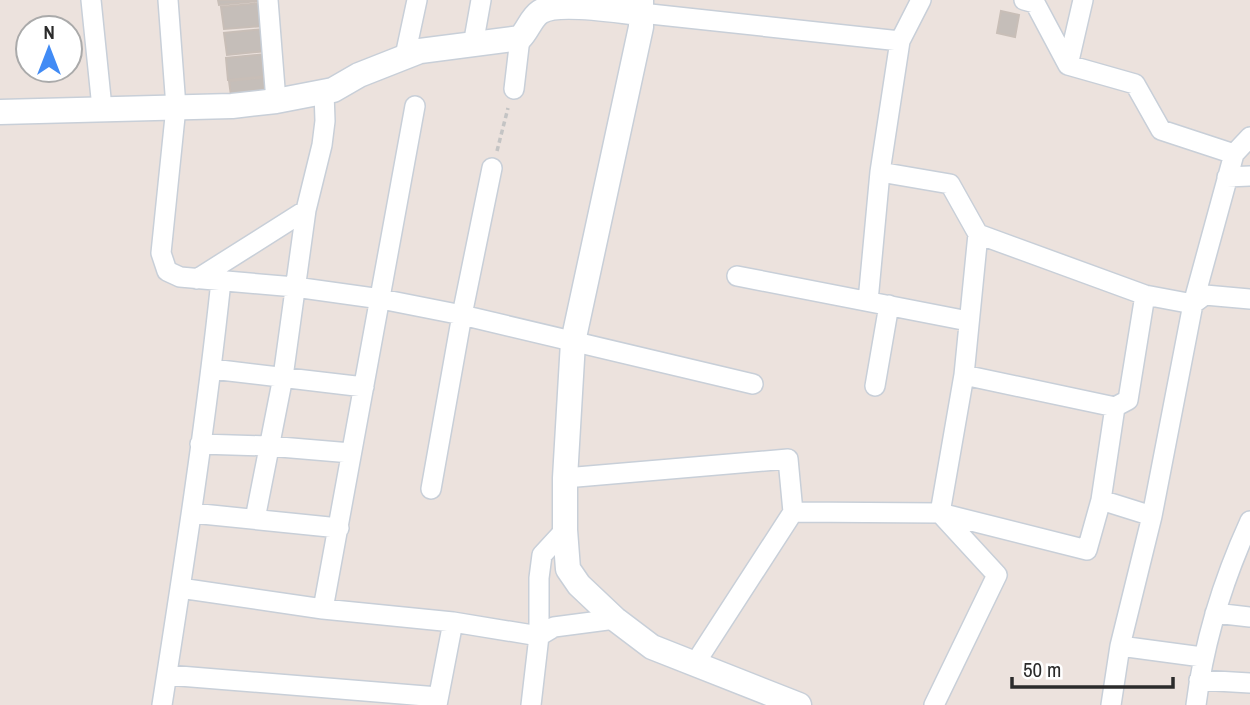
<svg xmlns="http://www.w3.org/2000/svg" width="1250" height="705" viewBox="0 0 1250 705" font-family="'Archivo Narrow',sans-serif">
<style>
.building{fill:#c5beb9;stroke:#c8beb7;stroke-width:2}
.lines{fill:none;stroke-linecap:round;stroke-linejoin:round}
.minor-casing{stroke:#c8cfd8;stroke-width:22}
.tertiary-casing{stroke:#c8cfd8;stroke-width:27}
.path{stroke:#c4c4c4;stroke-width:3.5;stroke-dasharray:5 3.5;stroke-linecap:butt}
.minor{stroke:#fff;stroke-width:19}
.tertiary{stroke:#fff;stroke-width:24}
</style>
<rect width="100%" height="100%" fill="#ece2dd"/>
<path class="building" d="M218 0H259V1L219 5Z
M261 3 263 26 224 29 221 7Z
M1001 11 1019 15 1015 37 997 33Z
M264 29 267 51 227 55 224 33Z
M266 54 268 76 228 80 226 58Z
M270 77 272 100 232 103 229 81Z"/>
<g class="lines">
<defs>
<path id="minor" d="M91 0 102 108
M168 0 176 107 161 253 167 271 180 277 295 287 381 299 462 315 753 384
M268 0 276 101
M1024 0 1035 3 1068 65 1135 84 1161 130 1234 154
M641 13 900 41
M473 45 481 0
M405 56 417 0
M1068 65 1083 0
M514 89 520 38
M880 172 950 184 978 234 1145 295 1193 304 1205 295 1250 299
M1227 177 1250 176
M737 276 968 321
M197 279 306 210
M868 301 880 172 900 41 921 0
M212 369 364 387
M964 375 1115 407
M875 386 889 305
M200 444 268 446 351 453
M565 478 788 459 793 512
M431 489 462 315 492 168
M1101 500 1152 516
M192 513 339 528
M255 519 283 377 306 210 322 145 325 121 324 92
M180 588 323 609 453 622 539 636 554 627 615 619
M323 609 415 106
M1215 613 1250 617
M1120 646 1202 657
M694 665 793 512 940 513 1087 550 1101 500 1115 407 1128 400 1145 295
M167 675 438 697
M1199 680 1250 683
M162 705C184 564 206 423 221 281
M437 705 453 622
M531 705 539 636V578L542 555 565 530
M934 705 997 575 940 513 964 375 978 234
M1111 705 1120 646 1152 516 1193 304 1234 154 1250 137
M1196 705C1204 641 1223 580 1250 521"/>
<path id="tertiary" d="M641 0V27L573 342 565 478V530L568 569 579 585 615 619 652 647 799 705
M0 112 232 106 276 101 333 90 359 75 420 51 520 38C528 30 531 18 540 12 558 0 618 11 641 13"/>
</defs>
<use href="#minor" class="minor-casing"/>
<use href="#tertiary" class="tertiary-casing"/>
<path class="path" d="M497 151 508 108"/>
<use href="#minor" class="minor"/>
<use href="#tertiary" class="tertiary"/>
</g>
<g transform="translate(49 49)"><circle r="33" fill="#ffffff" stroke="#aaaaaa" stroke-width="2"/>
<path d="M0-5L12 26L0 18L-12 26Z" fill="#418bf5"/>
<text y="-10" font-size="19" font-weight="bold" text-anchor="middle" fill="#2b2b2b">N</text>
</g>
<path d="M1012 677v10h161v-10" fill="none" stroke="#2b2b2b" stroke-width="3.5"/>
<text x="1023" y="677" font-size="21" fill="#2b2b2b" stroke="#ffffff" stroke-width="5" paint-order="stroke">50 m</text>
</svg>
